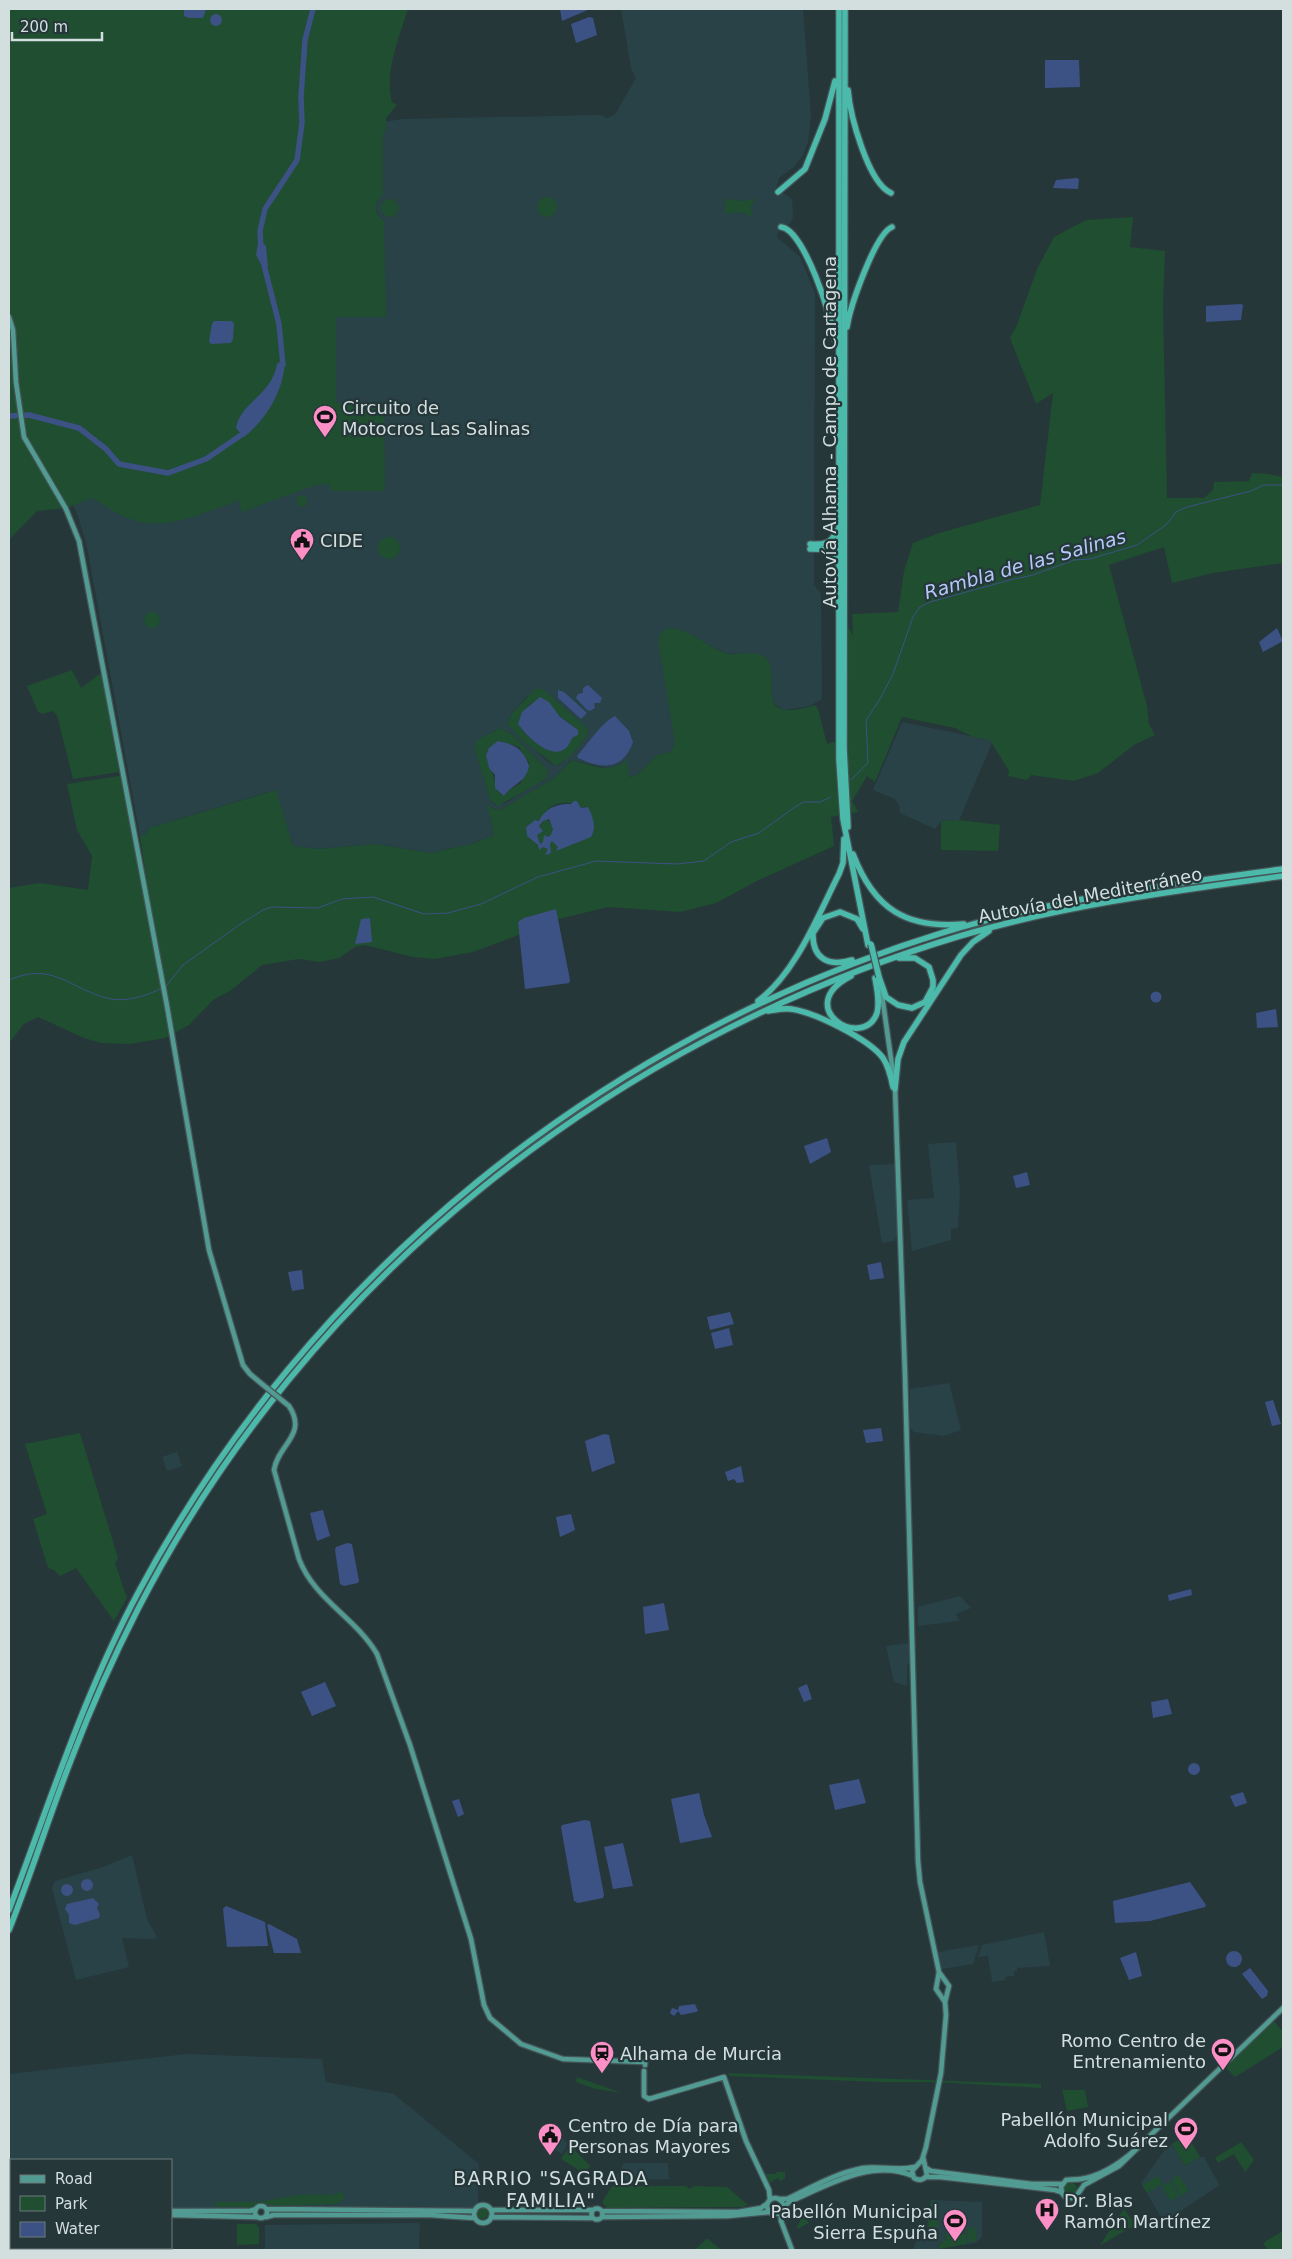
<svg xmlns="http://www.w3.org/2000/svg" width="1292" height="2259" viewBox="0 0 1292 2259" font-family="'DejaVu Sans',sans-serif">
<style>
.built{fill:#284247;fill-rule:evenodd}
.green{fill:#1f4e30;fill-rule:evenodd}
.water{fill:#3c5285;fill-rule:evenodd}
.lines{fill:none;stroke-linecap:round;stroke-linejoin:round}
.stream{stroke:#3c5285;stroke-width:1}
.river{stroke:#3c5285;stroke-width:5.5}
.major-casing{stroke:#455456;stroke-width:7}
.highway-casing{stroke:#455456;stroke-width:8}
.major{stroke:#519b93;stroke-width:4.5}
.highway{stroke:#4bbaaa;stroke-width:5.5}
.major-bridge-casing{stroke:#455456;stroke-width:7;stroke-linecap:butt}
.highway-bridge-casing{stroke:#455456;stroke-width:8;stroke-linecap:butt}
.major-bridge{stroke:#519b93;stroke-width:4.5}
.highway-bridge{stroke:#4bbaaa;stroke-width:5.5}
.labels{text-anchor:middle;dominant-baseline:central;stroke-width:4.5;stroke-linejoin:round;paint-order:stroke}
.poi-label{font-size:18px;fill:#d3dedf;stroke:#26373a;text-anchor:start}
.street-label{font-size:18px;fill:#d3dedf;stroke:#26373a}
.water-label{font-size:19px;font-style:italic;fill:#b2c8f8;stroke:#26373a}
.neighbourhood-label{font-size:19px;letter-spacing:1px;fill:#d3dedf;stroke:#26373a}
</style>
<rect width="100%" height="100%" fill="#26373a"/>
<path class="built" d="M621 9H803L811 116 808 142 803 155 794 167 780 177 776 188 792 199 793 217 790 223 779 230 777 237 800 257 815 293 814 585 821 594 822 699 810 706 785 710 782 709 775 704 772 697 771 667 762 656 725 653 680 630 668 628 666 629 676 738 673 750 668 754 657 755 637 775 629 777 621 765 610 769 571 760 554 778 500 810 494 809 488 804 494 835 471 844 431 853 375 844 319 849 293 846 275 790 149 828 145 835 140 836 87 547 78 516 71 501 336 360V317L381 219 375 208 380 197 383 122 403 119 602 115 606 118 610 117 616 113 636 78 631 68ZM527 696 566 758 558 766 548 762 507 724 512 713ZM500 728 513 735 548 770 544 781 537 783 506 803 495 805 490 800 477 756 485 736Z
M902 722 990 740 992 743 959 820 941 821 935 829 900 813 899 805 895 799 873 790Z
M956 1142 960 1192 958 1228 951 1229V1240L912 1251 907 1200 934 1198 928 1144Z
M895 1164 897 1236 894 1241 882 1243 869 1165Z
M949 1383 961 1430 943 1436 914 1432 910 1428V1389Z
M177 1452 182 1466 167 1471 162 1457Z
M960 1596 971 1608 956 1614 959 1621 918 1626V1607Z
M910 1643V1664L907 1665V1686L894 1682 886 1646Z
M132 1855 147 1919 157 1937 154 1939 122 1938 129 1967 76 1980 52 1888 55 1881 103 1867Z
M1044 1932 1050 1966 1017 1968V1971H1014V1976L1005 1977V1980L992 1982 988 1956 978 1957 982 1945Z
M979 1945 973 1964 942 1969 938 1952Z
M187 2054 322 2059 326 2082 394 2094 479 2164 478 2203 471 2209H270L261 2205 254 2209 171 2210V2160H11V2210H9V2074Z
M557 2133 568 2144 562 2154 549 2146Z
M1172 2144 1185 2166 1200 2157H1204L1219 2184 1217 2187 1164 2222 1141 2183 1164 2151Z
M624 2163H668L669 2179 616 2181 615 2178Z
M931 2200 982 2202V2237L975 2243 967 2244 965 2233 954 2235V2232L945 2234 946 2240 943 2243 938 2244 939 2249 913 2250 918 2234 926 2233Z
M420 2223 419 2250H265V2225Z"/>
<path class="green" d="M9 9H408C399 38 384 72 392 102L397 105 386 118V131L383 132V195C373 203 374 214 384 221L386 317H336V403H384L385 491H330L329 484 316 485 242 512 238 498 235 502C203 513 166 531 133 520 118 516 105 505 92 498L67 508 37 511 9 540Z
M537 207a10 10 0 1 1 20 0a10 10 0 1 1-20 0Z
M755 198 751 208 752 217 742 212 724 213 726 205 723 199 744 201Z
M381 208a9 9 0 1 1 18 0a9 9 0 1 1-18 0Z
M1133 217 1130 247 1165 251 1163 305 1167 498H1204L1213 490 1214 482 1249 481 1252 473 1269 474 1283 477V563L1213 573 1172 583 1164 547 1109 565 1147 706 1149 724 1155 735 1134 745 1098 773 1074 781 1031 775 1027 780 1008 776 1009 771 990 740 973 737 955 728 902 717 875 782 867 776 852 801 858 812 831 817 834 846 757 881 716 903 680 912 608 907 546 922 516 936 473 952 435 959 413 957 365 945 355 947 339 958 320 962 299 959 262 965 230 991 213 1000 189 1025 165 1038 130 1044 101 1043 84 1038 38 1017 24 1024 9 1043V888L40 883 88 890 92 856 77 830 67 784 119 776 122 777 151 935 154 932 140 836 145 835 149 828 276 790 293 846 319 849 375 844 431 853 471 844 494 835 487 803 493 809 500 810 554 778 572 760C592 765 610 775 627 760L629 777 637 775 657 755 671 752 675 743 658 640 661 633 668 628C688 628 707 646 725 653 737 657 757 649 766 658 784 676 748 726 815 705L818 709 827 744 844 739V628H849L853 636 852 614 898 612 904 571 913 543 939 533 1040 505 1053 393 1036 404 1010 338 1017 325 1037 269 1054 237 1086 220ZM577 801 581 808 587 806 567 824 553 827 547 819 543 821 539 827 540 829 527 826 536 820 539 821C542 814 553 803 562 803 568 802 570 805 577 801Z
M296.5 501a5.5 5.5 0 1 1 11 0a5.5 5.5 0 1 1-11 0Z
M378 548a11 11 0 1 1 22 0a11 11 0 1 1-22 0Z
M144 620a8 8 0 1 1 16 0a8 8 0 1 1-16 0Z
M72 670 81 688 101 673 119 772 73 779 57 715 52 711 42 714 38 712 27 686Z
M535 689H543L588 729C586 742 568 760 556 766L522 740 507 724 512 713ZM542 698 560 717 573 725 578 735 572 738 564 750C546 753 526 739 518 723 523 712 531 700 542 698Z
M500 728 513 735 548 770 546 779 498 806 490 800 474 746 479 739ZM500 741 519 747 529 763 521 783 509 790 504 796 497 790C495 776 489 766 486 753L492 746Z
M959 820 1000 825 998 851 941 850V821Z
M80 1433 118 1558 115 1563 127 1598 114 1621 76 1568 60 1576 54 1570 48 1568 33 1519 47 1514 25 1444Z
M1275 2022 1283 2032V2047L1235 2077 1226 2068 1265 2028 1271 2023Z
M728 2073 1041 2084V2088L937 2082H879L729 2076Z
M577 2077 622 2093 596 2089 576 2082Z
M1062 2090H1085L1088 2107 1067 2111Z
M1187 2135 1200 2157 1185 2166 1172 2144Z
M1241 2142 1254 2160 1245 2172 1234 2154 1218 2163 1215 2158Z
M570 2145 590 2166 585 2174 561 2159Z
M777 2172H785V2178L780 2181 778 2178 769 2183 765 2174H776Z
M1179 2175 1189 2191 1181 2196 1171 2180Z
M1158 2176 1163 2184 1147 2193 1142 2185Z
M1063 2189a7 7 0 1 1 14 0a7 7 0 1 1-14 0Z
M1170 2182 1179 2196 1171 2201 1162 2187Z
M612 2186H687V2188H692L693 2186 727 2187 748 2205 743 2207 607 2208 602 2202Z
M341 2192 344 2193 343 2200 337 2204 271 2206 263 2203 252 2207H216L215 2202H256L305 2194 332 2195Z
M931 2201H934V2209L940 2210 937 2229 928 2227Z
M476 2213a6 6 0 1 1 12 0a6 6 0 1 1-12 0Z
M1124 2209 1135 2225 1101 2245H1100Z
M797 2212H801L809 2223 798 2229 797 2227 800 2221 794 2214Z
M237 2224H255L259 2227V2244L237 2245Z
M975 2227 977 2241 969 2242 967 2228Z
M1283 2231V2250H1268L1263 2243Z
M954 2232 955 2235 966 2233 967 2244 939 2249 938 2244 943 2243V2240H946L945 2233Z
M706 2239H708L721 2250H695Z"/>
<path class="water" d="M184 9H206L203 18H189L184 16Z
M560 9H590L562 21Z
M210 20a6 6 0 1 1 12 0a6 6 0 1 1-12 0Z
M589 17 593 18 597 35 576 43 571 24Z
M1045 60H1079L1080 87 1045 88Z
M1077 178 1079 179 1078 189 1053 188 1056 180Z
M258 243H263L266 246 268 267 263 268 256 255Z
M1241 304 1243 305 1241 320 1206 322V306Z
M214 321H231L234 323 233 339 231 343 211 344 209 341 212 324Z
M285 358C285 388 268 418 244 437L236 428C240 403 272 395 277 364Z
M1277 628 1283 641 1263 652 1259 642Z
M588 685 602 698 600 703H594L595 708 590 711 587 710 576 698 578 694 583 693V688Z
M558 690 564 692 587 713 581 719 558 698Z
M540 697 549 702 560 717 578 730V735L572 738C561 769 529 740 518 724L522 712Z
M615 716 629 731 633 742C623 771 601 769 578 758L577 756C588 744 601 723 615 716Z
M498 741C515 744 524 750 529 766 526 783 512 784 504 796L495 788V775L489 768 486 755 489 748Z
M574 801H577L581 808 588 807C593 817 597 827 591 837L556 851 558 847 552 841 550 844 551 853 545 855 548 849 543 847 539 850 538 845 527 836 526 827 535 820 539 821C544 808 559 803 571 804ZM549 819 553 829 551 835 548 837 544 835 543 842 540 844 537 835 543 831 539 826 543 821Z
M556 909 570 980 569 983 525 989 518 922 524 918Z
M370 918 372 942 355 944 361 919Z
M1150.5 997a5.5 5.5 0 1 1 11 0a5.5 5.5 0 1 1-11 0Z
M1276 1009 1278 1027 1257 1028 1256 1013Z
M827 1138 831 1152 810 1164 804 1146Z
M1027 1172 1030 1185 1016 1188 1013 1176Z
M881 1262 884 1278 870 1280 867 1265Z
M302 1270 304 1289 292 1291 288 1272Z
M730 1312 734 1324 710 1330 707 1317Z
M729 1328 733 1345 715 1349 711 1333Z
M1273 1400 1281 1424 1272 1426 1265 1402Z
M881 1428 883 1441 866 1443 863 1430Z
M604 1434 609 1435 615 1463 592 1472 585 1441Z
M741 1466 744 1482 737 1483 734 1479 728 1481 725 1472Z
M323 1510 330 1536 317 1541 310 1513Z
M571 1514 575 1530 560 1537 556 1517Z
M347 1543 352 1544 359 1581 358 1583 344 1586 340 1584 335 1550 336 1547Z
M1191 1589 1192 1595 1169 1601 1168 1595Z
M664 1603 669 1630 645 1634 643 1607Z
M325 1682 336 1706 312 1716 301 1692Z
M807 1684 812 1699 804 1702 798 1688Z
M1168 1699 1172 1714 1153 1718 1151 1702Z
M1188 1769a6 6 0 1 1 12 0a6 6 0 1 1-12 0Z
M859 1779 866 1803 835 1810 829 1785Z
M1243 1792 1247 1803 1235 1807 1230 1796Z
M699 1793 704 1815 712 1837 680 1843 671 1799Z
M459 1799 464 1814 458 1817 452 1801Z
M585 1820 590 1821 604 1895 603 1898 578 1903 574 1901 561 1827 562 1825Z
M623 1843 633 1886 613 1889 604 1847Z
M81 1885a6 6 0 1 1 12 0a6 6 0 1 1-12 0Z
M1190 1882 1206 1905 1205 1907 1150 1921 1115 1923 1113 1901Z
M61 1890a6 6 0 1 1 12 0a6 6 0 1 1-12 0Z
M93 1898 99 1904 97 1908 100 1915 99 1918 75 1925 69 1923V1915L65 1909 67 1904Z
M226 1906 265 1922 268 1946 227 1947 223 1909Z
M269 1924 297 1939 301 1953H274L267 1925Z
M1226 1959a8 8 0 1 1 16 0a8 8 0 1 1-16 0Z
M1136 1952 1142 1976 1129 1980 1120 1958Z
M1250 1968 1268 1991 1267 1996 1262 1999 1242 1974Z
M695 2004 698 2011 696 2012 681 2015 678 2011 674 2016 670 2013 672 2008 678 2010 679 2006Z"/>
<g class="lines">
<path class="stream" d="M851 780 868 763 866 720 880 699 893 674 913 617 920 607 930 602 1010 580 1033 575 1074 560 1090 559 1137 545 1167 524 1176 512 1187 507 1251 491 1263 485H1283
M9 980C53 961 68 988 107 998 125 1003 146 996 162 988
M166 986 183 965 239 925 263 910 272 907 318 908 342 899 373 897 424 914 448 913 481 904 538 877 596 861 677 864 704 861 731 842 759 833 795 807 804 802H820L831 797"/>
<path class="river" d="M261 250 260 231 265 209 297 160 302 123 301 97 305 40 313 9
M263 261 279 324 283 365
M9 416 29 415 79 428 106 449 119 464 168 473 206 459 247 431"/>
<defs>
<path id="major" d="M9 317 13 330 16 382 24 437 66 509 79 541 167 1006 209 1250 243 1365 250 1374 262 1384
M881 988 894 1080
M895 1087 905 1375 918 1861 920 1882 939 1972 949 1986 945 2002
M289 1406C308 1435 278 1444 274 1470L299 1559C314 1599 356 1618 377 1654L410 1745 471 1939 484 2005 490 2018 521 2044 563 2059 645 2062V2065
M644 2071V2096L649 2099 724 2077 746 2141 769 2190 770 2200
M1147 2139 1119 2166 1084 2185 1075 2198H1066L1062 2193 1061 2187 1066 2180C1071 2179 1076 2180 1081 2179 1101 2176 1119 2164 1134 2151L1283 2008
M923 2157 927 2175C924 2180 919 2181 914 2178L912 2171 922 2160 926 2147 941 2073 946 2015 945 2002 936 1989 939 1972
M926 2168 931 2171 1032 2184H1062
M926 2177H940L1055 2190 1061 2192
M767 2206a8 8 0 1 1 16 0a8 8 0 1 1-16 0Z
M779 2199H787C812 2187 836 2173 863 2168 880 2166 901 2171 914 2167
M474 2214a9 9 0 1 1 18 0a9 9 0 1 1-18 0Z
M255 2212a6 6 0 1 1 12 0a6 6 0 1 1-12 0Z
M9 2206H11
M783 2208 789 2202C826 2186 872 2158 913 2176
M591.5 2214a5.5 5.5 0 1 1 11 0a5.5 5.5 0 1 1-11 0Z
M267 2209 475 2211
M491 2210H593
M171 2211H250L256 2209
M602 2211 738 2212 761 2208 768 2203
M781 2212V2221L792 2250
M171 2215 257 2217
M266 2217 274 2215H430L475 2218
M491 2217 593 2218
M602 2217 728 2216 770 2212
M9 2220H11"/>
<path id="highway" d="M839 9V760L843 819 868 945
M845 9 844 748 848 827
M848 90C850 115 868 183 891 193
M778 192 805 169 825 119 835 81
M781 227C804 229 832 318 835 340
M847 327C850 307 875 234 892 227
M810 544C823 545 832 544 836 531
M810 549C822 549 833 548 836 562
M853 854C874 909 906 929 964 924
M852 960C829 967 812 959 813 933L823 918 840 912 857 919 863 929
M851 976C791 1007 863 1052 877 1013 880 1002 877 989 875 978
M879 977 886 997 898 1005 912 1008 925 1002 933 987V980L929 967 915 958H899
M758 1001C796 973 818 915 839 874L843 863 844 839
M768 1011C776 1010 783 1008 791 1009 814 1012 869 1039 883 1058 889 1067 891 1077 893 1087
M895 1089 898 1059 904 1042 961 955 973 942 989 931
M9 1910C50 1802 84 1693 139 1591 309 1274 602 1037 945 932 1055 899 1169 884 1283 869
M9 1930C32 1872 50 1813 73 1755 92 1705 114 1656 138 1609 307 1281 609 1041 960 936 1065 905 1175 891 1283 876"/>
</defs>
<use href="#major" class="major-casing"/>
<use href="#highway" class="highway-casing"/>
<use href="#major" class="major"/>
<use href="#highway" class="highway"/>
<defs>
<path id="major-bridge" d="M262 1384 289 1406"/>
<path id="highway-bridge" d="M871 944 879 977"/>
</defs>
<use href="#major-bridge" class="major-bridge-casing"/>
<use href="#highway-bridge" class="highway-bridge-casing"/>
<use href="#major-bridge" class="major-bridge"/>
<use href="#highway-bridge" class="highway-bridge"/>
</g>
<defs>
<symbol id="stadium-pin" viewBox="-11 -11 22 30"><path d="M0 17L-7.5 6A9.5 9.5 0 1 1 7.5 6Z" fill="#fb8fc6" stroke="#26373a"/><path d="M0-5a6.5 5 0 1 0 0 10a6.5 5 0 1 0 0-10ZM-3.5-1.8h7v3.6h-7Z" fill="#111"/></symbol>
<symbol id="civic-pin" viewBox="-11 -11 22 30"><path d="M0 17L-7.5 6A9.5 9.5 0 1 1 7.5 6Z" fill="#fb8fc6" stroke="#26373a"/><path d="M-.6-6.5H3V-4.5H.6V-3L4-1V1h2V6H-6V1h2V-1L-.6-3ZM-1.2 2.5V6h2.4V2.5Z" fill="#111"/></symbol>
<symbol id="station-pin" viewBox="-11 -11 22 30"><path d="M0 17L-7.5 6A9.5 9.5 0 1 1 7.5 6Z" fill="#fb8fc6" stroke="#26373a"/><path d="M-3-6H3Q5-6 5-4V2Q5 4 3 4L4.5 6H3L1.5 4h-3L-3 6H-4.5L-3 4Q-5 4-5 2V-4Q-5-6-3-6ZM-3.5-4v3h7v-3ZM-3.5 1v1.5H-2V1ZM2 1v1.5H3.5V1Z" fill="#111"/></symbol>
<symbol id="hospital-pin" viewBox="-11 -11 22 30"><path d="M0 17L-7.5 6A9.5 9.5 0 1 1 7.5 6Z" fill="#fb8fc6" stroke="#26373a"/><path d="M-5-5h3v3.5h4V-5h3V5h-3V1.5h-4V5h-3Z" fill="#111"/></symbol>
</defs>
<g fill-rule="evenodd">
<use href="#stadium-pin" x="311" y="403" width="28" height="38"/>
<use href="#civic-pin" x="288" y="526" width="28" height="38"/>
<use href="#stadium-pin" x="1209" y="2036" width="28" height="38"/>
<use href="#station-pin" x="588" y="2039" width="28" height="38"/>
<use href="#stadium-pin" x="1172" y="2115" width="28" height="38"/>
<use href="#civic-pin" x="536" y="2121" width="28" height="38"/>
<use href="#hospital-pin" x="1033" y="2196" width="28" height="38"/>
<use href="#stadium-pin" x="941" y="2207" width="28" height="38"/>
</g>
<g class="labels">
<g class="poi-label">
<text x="342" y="407">Circuito de<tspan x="342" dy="21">Motocros Las Salinas</tspan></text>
<text x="320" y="540">CIDE</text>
<text x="1206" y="2040" text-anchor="end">Romo Centro de<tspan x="1206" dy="21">Entrenamiento</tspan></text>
<text x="620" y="2053">Alhama de Murcia</text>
<text x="1168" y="2119" text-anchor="end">Pabellón Municipal<tspan x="1168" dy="21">Adolfo Suárez</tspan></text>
<text x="568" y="2125">Centro de Día para<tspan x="568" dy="21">Personas Mayores</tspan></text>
<text x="1064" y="2200">Dr. Blas<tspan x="1064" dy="21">Ramón Martínez</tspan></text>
<text x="938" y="2211" text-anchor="end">Pabellón Municipal<tspan x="938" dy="21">Sierra Espuña</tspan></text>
</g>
<g class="street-label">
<text transform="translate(829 432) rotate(-90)">Autovía Alhama - Campo de Cartagena</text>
<text transform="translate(1090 895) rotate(-11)">Autovía del Mediterráneo</text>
</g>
<g class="water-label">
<text transform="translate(1025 564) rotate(-16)">Rambla de las Salinas</text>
</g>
<g class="neighbourhood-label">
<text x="551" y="2178">BARRIO "SAGRADA<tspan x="551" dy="22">FAMILIA"</tspan></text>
</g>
</g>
<rect width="1292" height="2259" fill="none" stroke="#d3dedf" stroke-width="20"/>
<rect x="10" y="2159" width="162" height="90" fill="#26373a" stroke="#6b7a7c"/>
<rect x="20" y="2175" width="25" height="8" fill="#519b93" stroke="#6b7a7c"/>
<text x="55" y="2184" font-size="15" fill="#d3dedf">Road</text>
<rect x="20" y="2196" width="25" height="15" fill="#1f4e30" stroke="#6b7a7c"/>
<text x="55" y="2209" font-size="15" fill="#d3dedf">Park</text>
<rect x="20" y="2222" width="25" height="15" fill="#3c5285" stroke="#6b7a7c"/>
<text x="55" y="2234" font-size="15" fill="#d3dedf">Water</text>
<path d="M12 32v8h90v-8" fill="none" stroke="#d3dedf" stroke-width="2.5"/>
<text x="20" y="32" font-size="15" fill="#d3dedf" stroke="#26373a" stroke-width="4" paint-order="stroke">200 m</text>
</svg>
